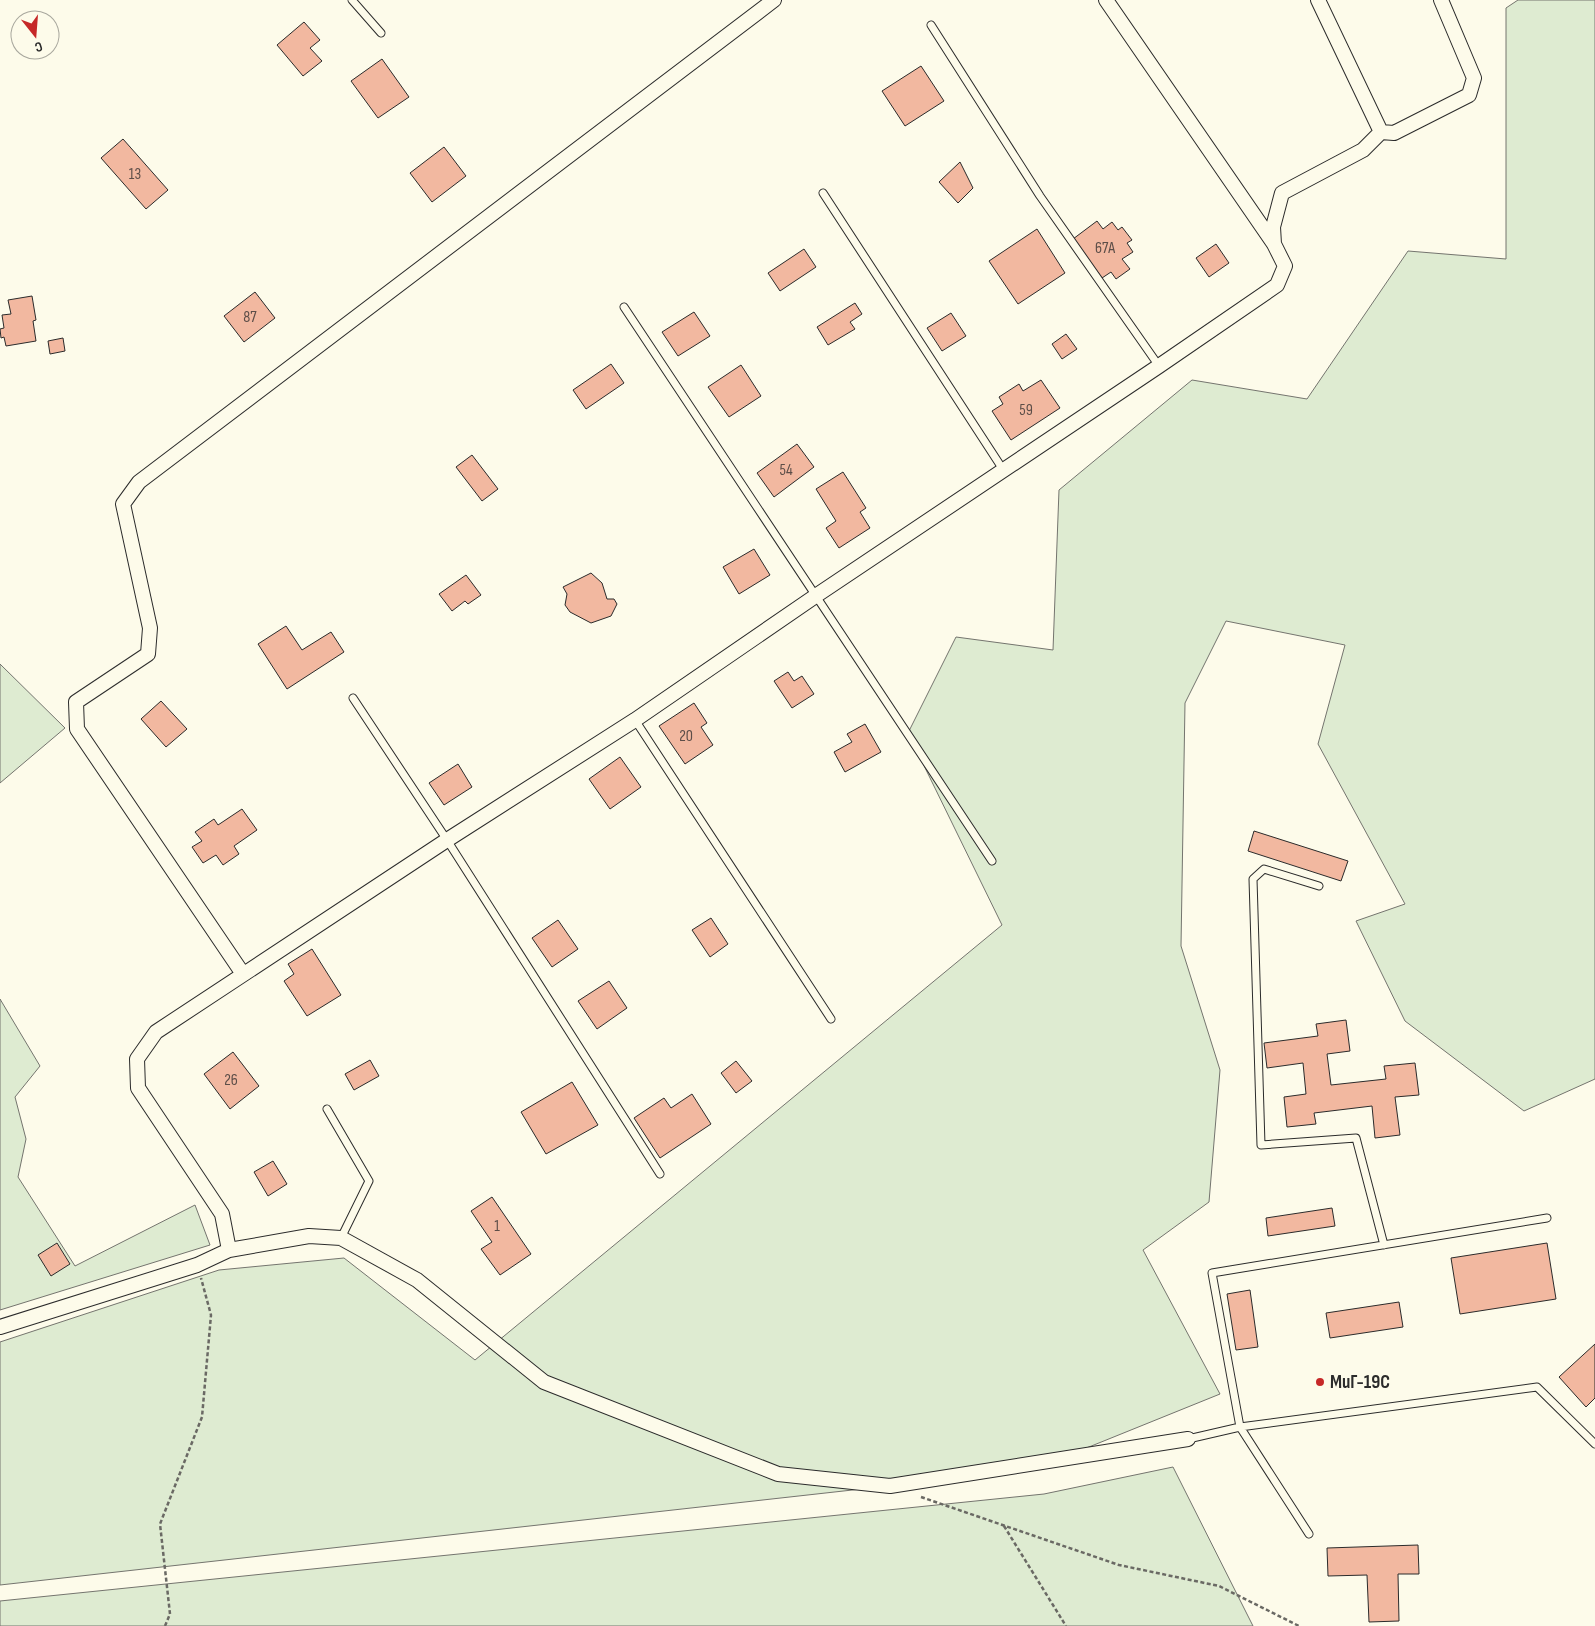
<svg xmlns="http://www.w3.org/2000/svg" width="1595" height="1626" viewBox="0 0 1595 1626" font-family="'Sofia Sans Condensed',sans-serif">
<style>
.green{fill:#deebd1;stroke:#74746e}
.building{fill:#f2b8a0;stroke:#2b2b2b}
.lines{fill:none;stroke-linecap:round;stroke-linejoin:round}
.service-casing{stroke:#2b2b2b;stroke-width:9}
.minor-casing{stroke:#2b2b2b;stroke-width:16}
.path{stroke:#6a6964;stroke-width:2.5;stroke-dasharray:4 2.5;stroke-linecap:butt}
.service{stroke:#fdfbea;stroke-width:7}
.minor{stroke:#fdfbea;stroke-width:14}
.poi-dot{fill:#c62828;stroke:#fdfbea;stroke-width:2}
.labels{text-anchor:middle;dominant-baseline:central;stroke-width:4;stroke-linejoin:round;paint-order:stroke}
.number-label{font-size:16px;fill:#5d4e48}
.poi-label{font-size:19px;font-weight:bold;fill:#2b2b2b;stroke:#fdfbea;text-anchor:start}
</style>
<rect width="100%" height="100%" fill="#fdfbea"/>
<path class="green" d="M1518 0H1595V1079L1524 1111 1405 1021 1356 921 1405 904 1318 744 1345 645 1226 621 1185 703 1181 946 1220 1070 1209 1202 1143 1250 1220 1394 1032 1470 0 1585V1342L219 1270 344 1258 475 1360 1002 925 908 733 956 637 1053 650 1059 490 1192 380 1307 399 1408 251 1506 259V8Z
M0 664 65 728 0 783Z
M0 999 40 1066 15 1097 26 1139 18 1177 75 1266 195 1205 210 1245 0 1310Z
M1173 1467 1253 1626H0V1601L1044 1494Z"/>
<path class="building" d="M304 22 320 40 310 48 322 61 303 76 277 45Z
M382 59 409 97 378 118 351 81Z
M921 66 944 101 905 126 882 91Z
M123 139 168 190 146 209 101 158Z
M444 147 466 176 432 202 410 173Z
M960 162 973 188 958 203 939 182Z
M1097 221 1103 229 1112 222 1118 230 1122 227 1132 240 1127 243 1133 252 1122 259 1130 269 1116 279 1111 272 1102 278 1073 239Z
M1037 229 1065 273 1018 304 989 261Z
M1216 244 1229 263 1209 277 1196 258Z
M804 249 816 267 780 291 768 273Z
M255 292 275 318 244 342 224 316Z
M32 296 36 320 33 321 36 341 6 346 4 337 1 338 0 329 4 328 2 315 11 314 8 300Z
M855 303 862 314 850 322 855 329 828 345 817 327Z
M694 312 710 336 678 356 662 332Z
M951 313 966 336 942 351 927 328Z
M1066 334 1077 349 1062 359 1052 344Z
M63 338 65 351 50 354 48 341Z
M611 364 624 383 586 409 573 390Z
M741 365 761 396 729 417 708 387Z
M1041 380 1060 408 1011 440 992 411 1003 404 999 397 1019 384 1023 391Z
M797 444 814 467 774 497 757 473Z
M472 455 498 489 482 501 456 467Z
M843 472 866 508 860 512 870 528 839 548 826 528 836 521 816 489Z
M754 549 770 575 739 594 723 567Z
M591 573 602 583 607 599H614L617 604 611 616 591 623 570 612 565 605 567 594 563 587Z
M466 575 481 595 468 604 465 601 452 611 439 594Z
M286 626 302 650 331 632 344 652 287 689 258 644Z
M788 672 794 681 802 676 814 694 792 708 774 681Z
M161 701 187 729 166 747 141 719Z
M694 703 707 723 701 727 713 745 685 764 659 726Z
M865 724 881 752 845 772 834 752 852 742 847 734Z
M620 757 641 787 610 809 589 779Z
M458 764 472 787 444 805 429 783Z
M242 809 257 830 234 846 239 854 223 865 216 855 203 863 192 847 202 841 195 832 214 819 218 825Z
M1254 831 1348 861 1341 881 1248 851Z
M711 918 728 944 710 957 692 930Z
M558 920 578 949 552 967 532 938Z
M312 949 341 995 307 1016 284 981 294 974 288 964Z
M609 981 627 1008 597 1029 578 1001Z
M1346 1020 1350 1051 1327 1054 1331 1085 1386 1079 1384 1066 1415 1063 1419 1095 1395 1097 1400 1135 1375 1138 1372 1106 1314 1113 1316 1124 1287 1127 1284 1097 1306 1094 1303 1063 1267 1068 1264 1043 1318 1036 1316 1024Z
M233 1052 259 1086 230 1109 204 1074Z
M370 1060 379 1076 354 1090 345 1074Z
M736 1061 752 1081 736 1093 721 1073Z
M572 1082 598 1125 546 1154 521 1112Z
M692 1094 711 1124 660 1158 634 1118 664 1098 671 1108Z
M273 1161 287 1184 268 1196 254 1172Z
M492 1197 531 1254 500 1275 481 1249 492 1242 471 1211Z
M1332 1208 1335 1226 1268 1236 1266 1218Z
M57 1243 70 1264 51 1276 38 1255Z
M1547 1243 1556 1299 1460 1314 1451 1258Z
M1250 1290 1258 1347 1236 1350 1227 1294Z
M1399 1302 1403 1327 1330 1338 1326 1313Z
M1595 1344V1398L1586 1407 1559 1377Z
M1418 1545 1419 1574H1398L1399 1621 1369 1622 1367 1575 1328 1576 1327 1548Z"/>
<g class="lines">
<defs>
<path id="service" d="M352 0 381 33
M931 25 1040 196 1159 366
M823 193 1004 471
M624 307 992 861
M353 698 447 840 660 1174
M635 720 831 1019
M1319 886 1264 869 1253 879 1261 1145 1356 1138 1384 1245
M327 1109 369 1181 341 1238
M1188 1439 1240 1427 1212 1273 1547 1218
M1309 1534 1240 1427 1537 1387 1595 1444"/>
<path id="minor" d="M1318 0 1381 132
M1274 244 1273 227 1282 193 1363 150 1381 132 1394 133 1469 95 1474 78 1441 0
M243 974 77 729 76 702 148 654 150 628 123 504 139 482 774 0
M229 1250 222 1214 138 1088 137 1059 156 1032 447 840 635 720 817 595 1159 366 1277 285 1285 266 1274 244 1106 0
M0 1327 197 1265 229 1250 309 1236 341 1238 417 1280 544 1382 778 1474 890 1486 1188 1439"/>
</defs>
<use href="#service" class="service-casing"/>
<use href="#minor" class="minor-casing"/>
<path class="path" d="M921 1497 1119 1565 1219 1586 1299 1626
M1004 1526 1066 1626
M165 1626 170 1614 160 1524 202 1417 211 1315 201 1278"/>
<use href="#service" class="service"/>
<use href="#minor" class="minor"/>
</g>
<circle class="poi-dot" cx="1320" cy="1382" r="5"/>
<g class="labels">
<g class="number-label">
<text x="135" y="174">13</text>
<text x="1105" y="248">67А</text>
<text x="250" y="317">87</text>
<text x="1026" y="410">59</text>
<text x="786" y="470">54</text>
<text x="686" y="736">20</text>
<text x="231" y="1080">26</text>
<text x="497" y="1226">1</text>
</g>
<g class="poi-label">
<text x="1330" y="1382">МиГ-19С</text>
</g>
</g>
<g transform="translate(35 35) rotate(163)"><circle r="24" fill="#fdfbea" stroke="#a9a89e"/>
<path d="M0-4L9 19L0 12L-9 19Z" fill="#c62828"/>
<text y="-8" font-size="14" font-weight="bold" text-anchor="middle" fill="#2b2b2b">С</text>
</g>
</svg>
